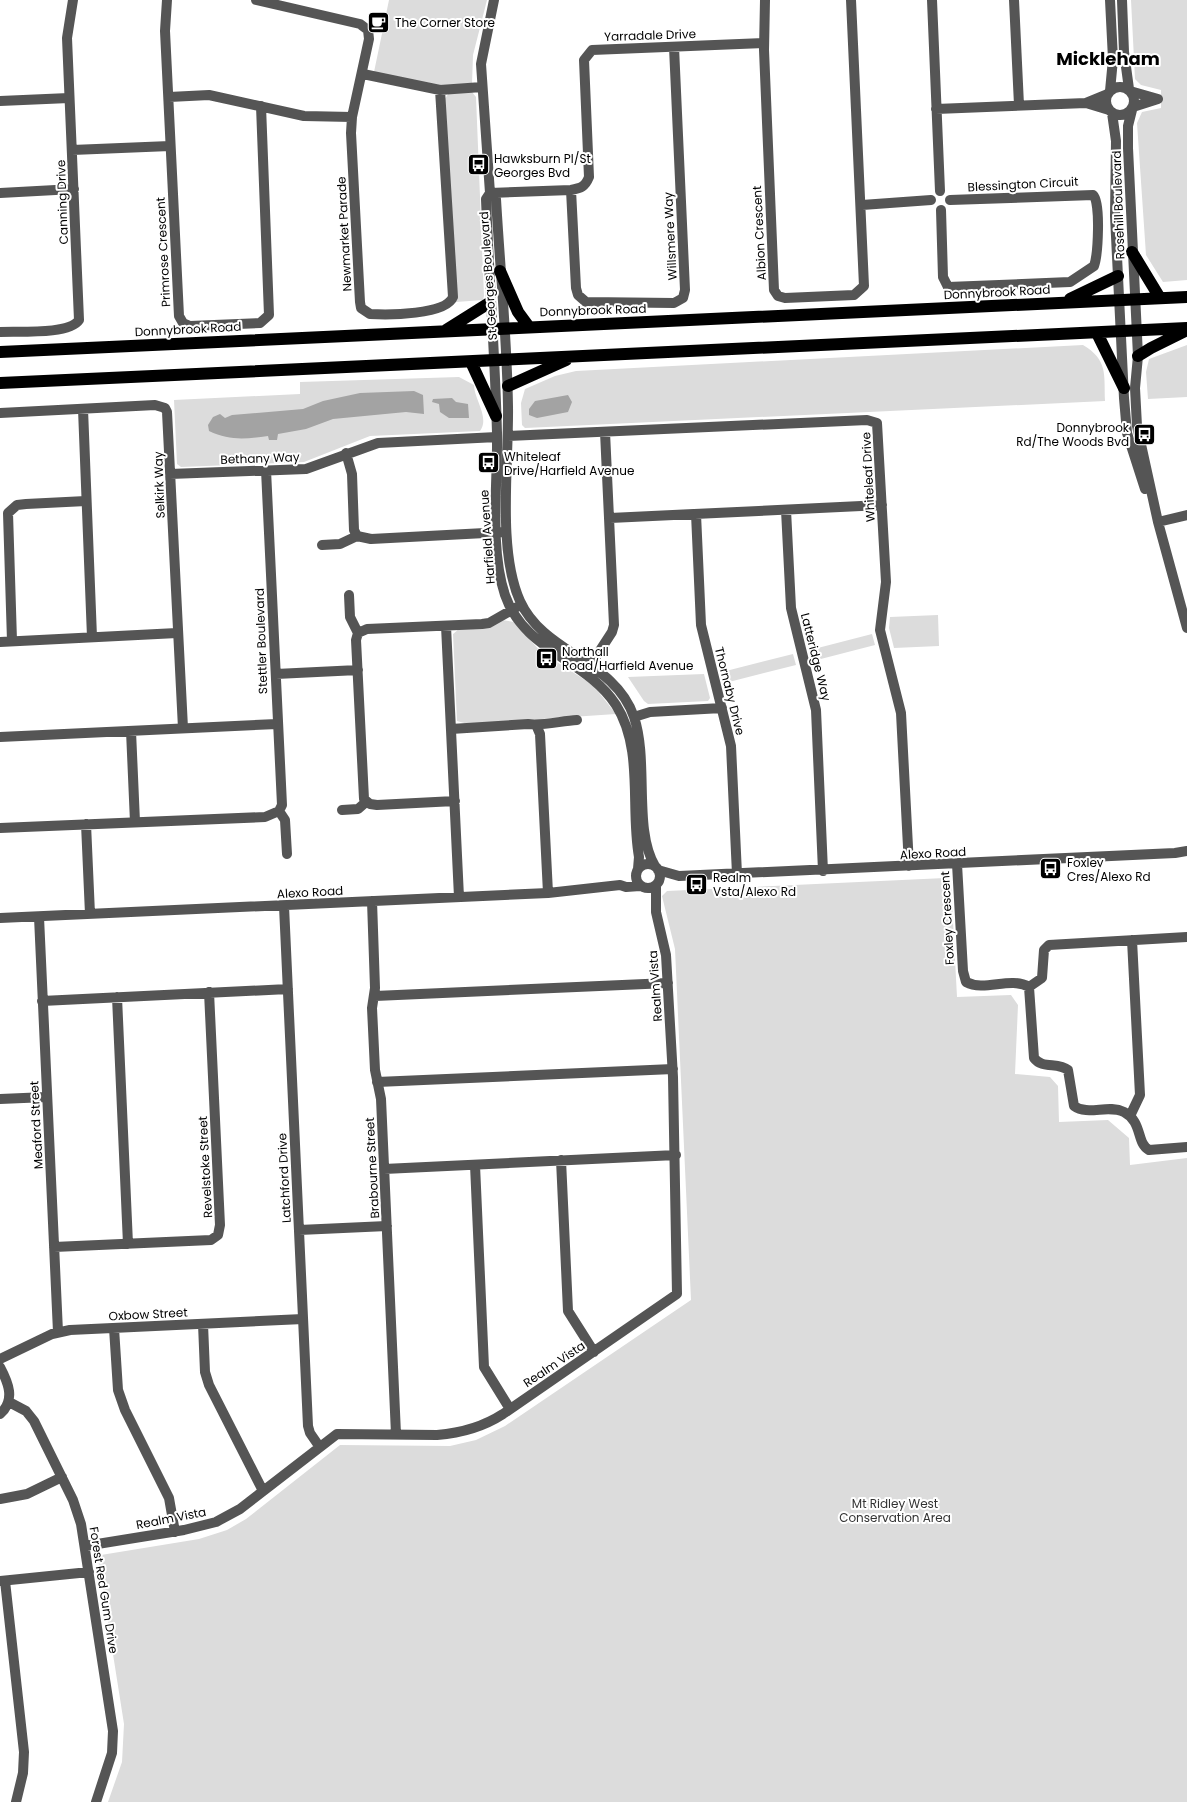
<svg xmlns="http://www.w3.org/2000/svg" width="1187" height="1802" viewBox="0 0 1187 1802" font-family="Poppins,sans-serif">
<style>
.green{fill:#dcdcdc}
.water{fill:#a3a3a3}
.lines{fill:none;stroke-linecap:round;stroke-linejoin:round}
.minor{stroke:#555;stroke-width:10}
.major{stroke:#000;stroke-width:12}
.labels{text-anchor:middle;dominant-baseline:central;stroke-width:4;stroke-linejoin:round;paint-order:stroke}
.poi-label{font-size:12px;fill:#000;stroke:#fff;text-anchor:start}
.street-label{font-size:12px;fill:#000;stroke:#fff}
.park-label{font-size:12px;fill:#333;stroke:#fff}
.district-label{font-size:18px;font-weight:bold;fill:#000;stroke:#fff}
</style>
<rect width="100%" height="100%" fill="#fff"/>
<path class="green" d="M389 0H487L473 55 472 84 437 87 374 72Z
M1131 0H1187V280L1163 282 1146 255 1137 123 1142 112 1161 108V90L1141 85 1135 79Z
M472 92 476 97 484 296 483 300 456 302 444 100 449 93Z
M1083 345C1108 360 1104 374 1105 401L525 428 522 425 521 403 525 389 555 376 576 371Z
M1187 345V397L1148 399 1146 372 1149 359Z
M459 377 474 385C474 399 490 418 480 431L370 436 304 462 181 467 177 464 174 400 300 394V382Z
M938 615 939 646 894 648 889 628 890 617Z
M502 620 514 622 541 652 593 685 616 714 468 724 457 721 453 634 459 629Z
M872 634 875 645 813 661 810 650Z
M793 654 796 665 725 683 722 672Z
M704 674 710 698 708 701 648 704 644 701 628 677Z
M945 878 951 883 957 997 1011 995 1018 1005 1015 1074 1050 1077 1058 1086 1059 1122 1108 1120 1129 1138 1130 1165 1187 1158V1802H108L122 1762 124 1724 98 1559 101 1555 199 1539 227 1530 246 1519 340 1445 450 1446 476 1440 505 1426 691 1300 675 949 662 896 667 891Z"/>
<path class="water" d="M414 391 423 395 424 414 406 412 333 419 306 429 278 434 277 440H269L268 436C246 439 230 441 209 431L208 425 213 417 220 414 225 418 232 415 303 409 323 401 360 393Z
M568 395 572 402 568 412 537 418 529 415V409L535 401Z
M452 398 456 402 468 404 469 418H449L440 412 439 404 432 402 433 399Z"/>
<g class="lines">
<path class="minor" d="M167 0 165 31 179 316 183 323 190 326 260 323 269 315 261 106
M256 0 360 24 368 30 369 39 352 117 351 133 360 302 361 308 370 314C388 315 446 315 453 297L440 90
M494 0 481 64 490 193 486 199C489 277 495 355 497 433 498 483 489 547 505 595 524 651 586 659 616 705 644 749 630 808 639 857L638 869
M765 0 764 50 774 290 778 296 785 298 854 295 864 286 851 0
M932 0 940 191
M1014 0 1019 105
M1122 0 1124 52 1129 89
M363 74 440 90 482 87
M1106 101a14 14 0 1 1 28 0a14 14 0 1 1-28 0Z
M1110 91 1113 59 1110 0
M1130 91 1158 99
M169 97 209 95 304 116 352 117
M0 101 69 98
M1086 103 1109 110
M1133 107 1158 99
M936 109 1086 103 1108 94
M1132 110 1128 126V148L1138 356 1135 388 1137 426 1158 522 1187 628
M1112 113 1116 141 1115 216 1124 398 1127 433 1145 489
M72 150 170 146
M571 190 576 288 578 295 586 302 674 303 683 298 685 290 674 47
M0 193 74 189
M490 193 496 199C500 268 507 337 508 406 509 463 497 550 520 601 544 654 615 660 634 717 649 761 633 830 655 866
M490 193 571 190C581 188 585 187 589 177L584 60 592 50 764 43
M862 205 931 200
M941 210 943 277 948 287 1070 282 1094 266C1098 255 1101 202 1093 195L950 200
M0 332C18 331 69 335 79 320L67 38 73 0
M83 409 92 637
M0 413 155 405 165 408 167 412 183 728
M508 436 867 420 877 423 886 582 880 630 901 713 909 866
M346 453 352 474 354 530 357 536
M170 474 306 469 378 443 497 437
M786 510 791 608 816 710 823 871
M696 514 701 625 731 746 737 874
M610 518 882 505
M1158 522 1187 515
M322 545 340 544 357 536 371 539 504 532
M349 595 350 617 358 633 356 640 364 799 370 804 377 805 455 801
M446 626 459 897
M358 633 367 629 482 624 489 623 517 607
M12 641 8 513 17 505 26 504 86 501
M0 642 177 633
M588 669 612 632 614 625 605 432
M276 674 358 670
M634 717 650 712 722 708
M537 727 540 734 548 893
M451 729 528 724C542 726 561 721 577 720
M131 731 135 822
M0 737 277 724
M342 810 358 809 366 802
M279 811 285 820 287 854
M86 824 90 914
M0 828 265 817 279 811 282 805 266 470
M636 876a12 12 0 1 1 24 0a12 12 0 1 1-24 0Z
M957 864 963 971 966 982C985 992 1010 976 1029 987L1034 1058C1042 1069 1058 1062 1068 1070L1074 1106C1088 1116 1108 1104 1124 1112 1143 1122 1136 1143 1149 1150L1187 1147
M658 870 679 876 1175 853 1187 851
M372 901 375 988 372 1008 375 1070 381 1099 396 1434
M284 906 308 1426 310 1433 319 1446
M39 917 58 1332
M0 918 548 893 620 885 626 887 640 886
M1029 987 1042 978 1044 950 1049 945 1187 937
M375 996 668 983
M117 997 128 1244
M42 1001 288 989
M377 1082 673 1069
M0 1099 47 1097
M1130 1116 1140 1095 1132 940
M561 1160 568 1311 594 1352
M475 1165 484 1367 510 1409
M384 1169 676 1155
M299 1230 387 1226
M54 1247 211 1240 218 1235 220 1225 209 992
M203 1324 205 1372 209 1385 263 1491
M114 1328 118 1390 125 1410 169 1498 175 1532
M0 1359 52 1334 70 1330 303 1319
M0 1367C8 1382 16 1400 0 1414
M9 1402 26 1411 34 1421 73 1500 81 1524 113 1731 112 1753 96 1802
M0 1499 27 1494 62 1477
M85 1546 184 1530 216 1522 240 1509 337 1434 437 1435C462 1433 483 1427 503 1414L677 1294 673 1077 666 955 656 912V887
M0 1581 89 1572
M5 1581 24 1752 23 1773 16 1802"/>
<path class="major" d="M1132 252 1160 298
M500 271 518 312 529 327
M1070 299 1118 276
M446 330 489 303
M1097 333 1124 388
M0 352 1187 297
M1138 356 1151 348 1187 330
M471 362 496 416
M0 383 1187 328
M508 386 566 360"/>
</g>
<defs>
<symbol id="cafe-square" viewBox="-11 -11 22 22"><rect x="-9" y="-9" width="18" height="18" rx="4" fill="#000" stroke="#fff"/><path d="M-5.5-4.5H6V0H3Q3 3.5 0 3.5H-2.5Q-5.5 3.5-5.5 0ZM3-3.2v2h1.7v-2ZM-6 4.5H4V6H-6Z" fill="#fff"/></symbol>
<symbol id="bus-square" viewBox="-11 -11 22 22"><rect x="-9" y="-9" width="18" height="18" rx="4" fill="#000" stroke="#fff"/><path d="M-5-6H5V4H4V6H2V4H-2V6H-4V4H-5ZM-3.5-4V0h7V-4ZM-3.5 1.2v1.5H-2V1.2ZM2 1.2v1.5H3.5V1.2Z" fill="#fff"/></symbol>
</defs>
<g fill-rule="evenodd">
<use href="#cafe-square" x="366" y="10" width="25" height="25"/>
<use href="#bus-square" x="466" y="152" width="25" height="25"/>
<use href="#bus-square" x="1132" y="422" width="25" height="25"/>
<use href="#bus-square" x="476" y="450" width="25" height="25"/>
<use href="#bus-square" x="534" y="646" width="25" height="25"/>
<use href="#bus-square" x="1038" y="856" width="25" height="25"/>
<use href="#bus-square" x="684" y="872" width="25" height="25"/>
</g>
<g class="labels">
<g class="poi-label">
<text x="395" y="22">The Corner Store</text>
<text x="494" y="158">Hawksburn Pl/St<tspan x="494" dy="14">Georges Bvd</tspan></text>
<text x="1129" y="427" text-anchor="end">Donnybrook<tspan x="1129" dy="14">Rd/The Woods Bvd</tspan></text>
<text x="504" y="456">Whiteleaf<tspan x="504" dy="14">Drive/Harfield Avenue</tspan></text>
<text x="562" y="651">Northall<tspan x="562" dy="14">Road/Harfield Avenue</tspan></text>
<text x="1067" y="862">Foxley<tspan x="1067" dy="14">Cres/Alexo Rd</tspan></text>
<text x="713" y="877">Realm<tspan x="713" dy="14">Vsta/Alexo Rd</tspan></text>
</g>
<g class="street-label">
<text transform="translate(650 35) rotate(-2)">Yarradale Drive</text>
<text transform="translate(1023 184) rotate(-3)">Blessington Circuit</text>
<text transform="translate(62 202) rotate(-92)">Canning Drive</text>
<text transform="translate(1118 205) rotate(-92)">Rosehill Boulevard</text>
<text transform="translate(759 233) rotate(-93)">Albion Crescent</text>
<text transform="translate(344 234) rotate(-93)">Newmarket Parade</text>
<text transform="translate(670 236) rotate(-93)">Willsmere Way</text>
<text transform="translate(163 252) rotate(-93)">Primrose Crescent</text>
<text transform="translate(488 276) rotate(-94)">St Georges Boulevard</text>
<text transform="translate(997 292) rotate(-3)">Donnybrook Road</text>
<text transform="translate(593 310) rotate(-2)">Donnybrook Road</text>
<text transform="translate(188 329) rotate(-3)">Donnybrook Road</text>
<text transform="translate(260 458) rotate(-2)">Bethany Way</text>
<text transform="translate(868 477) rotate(-93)">Whiteleaf Drive</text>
<text transform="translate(159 485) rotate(-92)">Selkirk Way</text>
<text transform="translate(487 537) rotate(-94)">Harfield Avenue</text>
<text transform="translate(261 641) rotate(-92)">Stettler Boulevard</text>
<text transform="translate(816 657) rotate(76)">Latteridge Way</text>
<text transform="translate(730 691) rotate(76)">Thornaby Drive</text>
<text transform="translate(933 853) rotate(-3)">Alexo Road</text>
<text transform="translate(310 892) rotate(-3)">Alexo Road</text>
<text transform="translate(947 918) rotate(-93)">Foxley Crescent</text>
<text transform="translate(655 986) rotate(-94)">Realm Vista</text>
<text transform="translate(36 1125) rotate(-93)">Meaford Street</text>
<text transform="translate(205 1167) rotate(-93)">Revelstoke Street</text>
<text transform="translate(372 1168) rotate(-93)">Brabourne Street</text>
<text transform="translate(284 1178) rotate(-93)">Latchford Drive</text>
<text transform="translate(148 1314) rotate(-3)">Oxbow Street</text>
<text transform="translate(554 1364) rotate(-34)">Realm Vista</text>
<text transform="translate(171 1518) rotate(-11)">Realm Vista</text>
<text transform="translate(104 1590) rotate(81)">Forest Red Gum Drive</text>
</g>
<g class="park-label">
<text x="895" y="1503">Mt Ridley West<tspan x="895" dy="14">Conservation Area</tspan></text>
</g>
<g class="district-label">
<text x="1108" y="58">Mickleham</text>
</g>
</g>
</svg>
